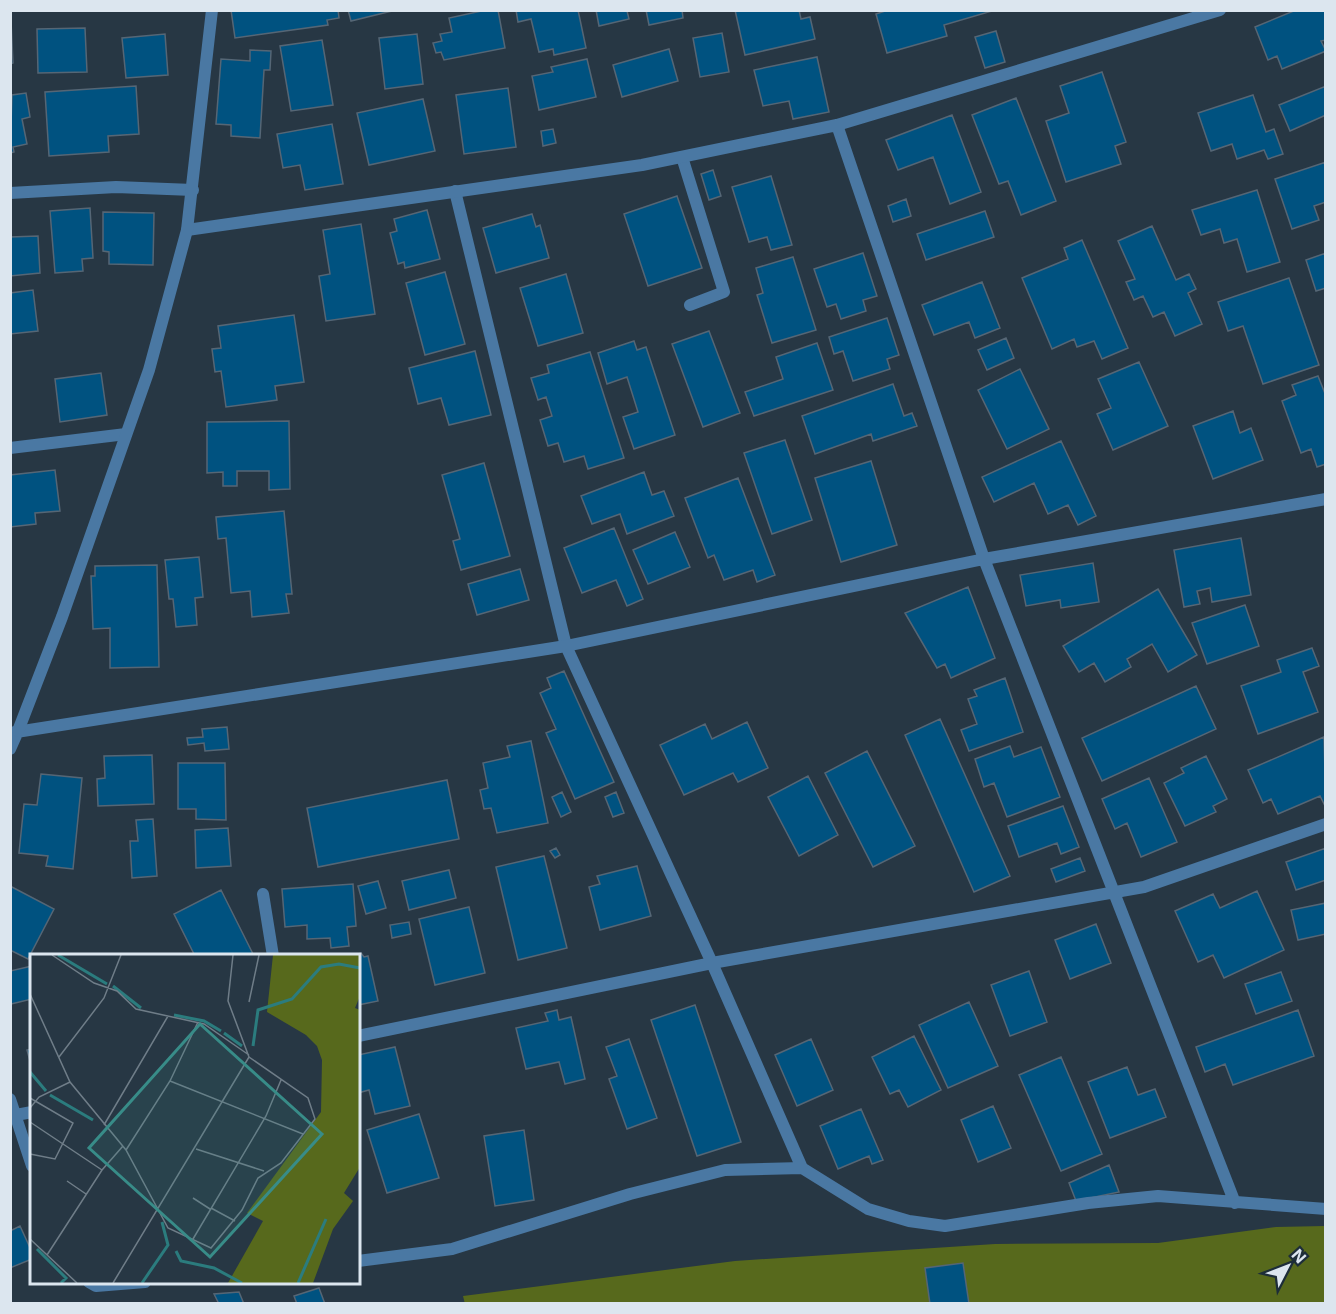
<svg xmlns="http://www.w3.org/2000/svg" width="1336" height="1314" viewBox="0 0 1336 1314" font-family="Inter,sans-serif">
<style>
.forest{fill:#57691c}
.building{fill:#005280;stroke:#556675;stroke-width:1.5}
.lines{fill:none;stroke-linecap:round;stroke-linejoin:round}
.service{stroke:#4a78a3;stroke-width:12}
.minor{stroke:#4a78a3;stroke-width:12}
.tertiary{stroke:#4a78a3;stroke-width:12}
.inset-river{fill:none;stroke:#2b7c7e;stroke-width:3}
.inset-road{fill:none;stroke:#6f7d88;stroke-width:1.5}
.view{fill:#388c88;fill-opacity:0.15;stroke:#388c88;stroke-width:3}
.inset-edge{fill:none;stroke:#dce6ef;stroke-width:3}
</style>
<rect width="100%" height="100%" fill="#273744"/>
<path class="forest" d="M1325 1226V1303L465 1304 463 1296 735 1261 995 1244 1158 1243 1276 1227Z"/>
<path class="building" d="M231 10H338L339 18 327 20 328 25 235 38Z
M348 10H396L351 21Z
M486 10H498L505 48 444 60 441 52 436 53 433 43 442 41 440 34 452 32 449 18Z
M516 10H578L586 48 554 55 553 49 539 52 531 19 518 22Z
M596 10H629L627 11 629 19 599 26Z
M646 10H682L683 18 649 25Z
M735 10H799L801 19 810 17 815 39 745 55Z
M888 10H992V11L944 25 947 36 887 53 876 14Z
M1296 10H1326V40L1321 41 1326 51 1282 69 1277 56 1268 60 1255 27Z
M11 21 13 63 10 64V21Z
M85 28 87 72 38 73 37 29Z
M996 31 1005 62 985 68 975 37Z
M722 33 729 72 700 77 693 38Z
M165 34 168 75 126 78 122 38Z
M417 34 423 84 385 89 379 38Z
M322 40 333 105 291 111 280 46Z
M669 49 678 81 622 97 613 65Z
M250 50 271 51 270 70H264L260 138 231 136V125L216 124 221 59 250 61Z
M817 57 829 112 793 119 789 101 763 106 754 70Z
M587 59 596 97 539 110 532 76 553 72 551 67Z
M1102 72 1126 142 1115 146 1121 164 1066 182 1046 121 1069 113 1060 86Z
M136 86 139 134 108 136 109 152 49 156 45 92Z
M1326 86V115L1290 131 1279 105Z
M508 88 516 147 464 154 456 95Z
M26 93 30 117 22 119 27 144 13 147 14 152 10 153 12 95Z
M1253 95 1266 132 1274 129 1283 154 1268 159 1264 150 1237 159 1232 144 1211 151 1198 113Z
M1016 98 1056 201 1021 215 1008 181 999 184 972 115Z
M423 99 435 151 369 165 357 113Z
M952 115 981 192 950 204 933 157 898 170 886 140Z
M332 124 343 184 305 190 300 165 283 168 277 134Z
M553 129 556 143 543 146 541 131Z
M1326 162V202L1314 206 1319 220 1292 229 1275 179Z
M713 170 721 196 709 200 701 174Z
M771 176 792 245 771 250 767 237 749 242 732 187Z
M1257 190 1280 262 1247 272 1237 239 1224 243 1220 229 1201 235 1192 210Z
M677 196 702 268 648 286 624 214Z
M906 199 911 216 893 222 888 206Z
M90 208 93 258 82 259 83 271 55 273 50 211Z
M427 210 440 259 405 268 404 262 398 264 390 233 397 231 394 219Z
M985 211 994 237 926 260 917 234Z
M103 212 154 213 153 265 109 264V252L103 251Z
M532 214 536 227 540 225 549 258 496 273 483 228Z
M361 224 375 314 326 321 319 276 330 274 323 230Z
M1152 226 1176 280 1189 274 1196 289 1188 293 1202 324 1175 336 1164 312 1153 317 1143 296 1134 300 1126 282 1135 279 1118 241Z
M38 236 40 273 10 276V237Z
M1082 240 1128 348 1102 359 1094 341 1077 347 1074 339 1052 349 1022 278 1068 259 1064 248Z
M863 253 877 296 863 300 866 311 841 319 836 304 827 307 814 269Z
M1326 253V288L1316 291 1306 260Z
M793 257 816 330 772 343 757 295 763 293 756 268Z
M445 272 465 344 425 355 406 283Z
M566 274 583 333 538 346 520 288Z
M1289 278 1319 365 1263 384 1243 326 1228 331 1218 302Z
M982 282 1000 328 975 338 969 322 934 335 922 305Z
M33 290 38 331 10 334V293Z
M294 315 304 382 275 386 277 400 226 407 221 371 215 372 212 349 221 348 218 326Z
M887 318 899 355 887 359 890 369 853 381 843 351 834 354 829 337Z
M709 331 740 413 703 427 672 344Z
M1006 338 1014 358 987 370 978 350Z
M634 341 637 350 646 347 675 435 634 449 623 417 638 412 627 377 607 384 598 353Z
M817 343 833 390 754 416 745 392 783 379 776 357Z
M475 351 491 415 449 425 441 398 418 404 409 368Z
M590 352 624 458 588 469 584 456 564 462 558 443 548 446 540 420 552 416 546 397 538 400 531 378 549 373 547 365Z
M1139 362 1168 426 1113 450 1097 414 1111 408 1098 379Z
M1020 369 1049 429 1007 449 978 390Z
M101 373 107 415 60 422 55 379Z
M1318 376 1326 396V464L1317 467 1311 449 1301 453 1282 401 1296 395 1292 385Z
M893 384 904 416 912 413 917 426 873 441 871 434 815 454 802 416Z
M1233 411 1240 433 1251 428 1263 460 1213 479 1193 426Z
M289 421 290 489 269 490V471H237V486H223V472L207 473V422Z
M785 440 812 520 772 534 744 453Z
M1061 441 1096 516 1078 525 1068 505 1048 514 1034 483 994 502 982 477Z
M871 461 897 545 841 562 815 478Z
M484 463 510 556 461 570 453 541 460 539 442 475Z
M55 470 60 511 35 513 36 524 10 527V475Z
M644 472 652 495 664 491 674 516 627 534 620 514 592 524 581 496Z
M738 478 775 575 757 582 753 570 724 580 714 555 708 558 685 498Z
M284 511 292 594H286L289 613 252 617 250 591 231 593 226 538 218 539 216 517Z
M614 528 643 599 627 606 616 580 582 593 564 548Z
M675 532 690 567 648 584 633 550Z
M1241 538 1251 595 1212 602 1210 588 1197 591 1200 604 1184 607 1174 550Z
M199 557 203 597 195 598 197 625 176 627 173 599H169L165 560Z
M1093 563 1099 602 1061 608 1060 600 1026 606 1020 575Z
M157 565 159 667 110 668V628L93 629 91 576H95V566Z
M520 569 529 600 477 615 468 584Z
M968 587 995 658 951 678 945 664 937 668 905 613Z
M1158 589 1197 655 1168 672 1152 644 1127 659 1131 667 1105 682 1094 663 1079 672 1063 646Z
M1245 605 1259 646 1207 664 1192 623Z
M1312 648 1319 666 1303 672 1318 712 1258 734 1241 686 1281 672 1277 660Z
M564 671 614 782 575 799 546 733 556 729 540 693 551 688 547 678Z
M1005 678 1023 732 969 751 961 730 977 724 968 699 977 696 974 690Z
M1196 686 1216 729 1102 781 1082 738Z
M940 719 1010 876 974 892 905 735Z
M747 722 768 768 738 782 733 773 684 795 660 745 705 724 712 739Z
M227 727 229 749 205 751 204 743 188 745 187 738 203 737 202 729Z
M1324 737 1326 808 1320 796 1278 814 1271 799 1263 803 1248 770Z
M531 741 548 823 497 833 491 808 484 809 480 790 488 788 483 763 510 757 507 746Z
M1010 746 1014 757 1041 747 1060 797 1007 817 994 783 984 787 975 759Z
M867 751 915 846 873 867 825 773Z
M152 755 154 804 98 806 97 779 105 778 104 756Z
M1206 756 1227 799 1213 806 1216 812 1185 826 1164 783 1184 773 1181 768Z
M178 763H225L226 820 196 819V809H178Z
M41 774 82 778 73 869 46 866 48 856 19 853 24 804 37 805Z
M808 776 838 835 799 856 768 797Z
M1149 778 1177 842 1141 857 1127 823 1115 829 1102 799Z
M447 780 459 839 318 867 307 808Z
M562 792 571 812 561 817 552 797Z
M616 792 624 813 613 817 605 797Z
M1063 806 1079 847 1061 854 1057 843 1019 857 1008 826Z
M153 819 157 876 132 878 130 841H138L136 820Z
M228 828 231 866 196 868 195 830Z
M556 848 560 855 555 858 550 851Z
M1326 848V880L1296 890 1286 862Z
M544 856 567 948 518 960 496 867Z
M1080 858 1085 871 1056 882 1051 869Z
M637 866 651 916 600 930 589 887 600 884 597 876Z
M449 870 456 898 409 910 402 881Z
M378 881 386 908 366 914 358 886Z
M353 884 356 926 347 927 349 946 331 948 330 938 307 939V925L285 927 282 889Z
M10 886 54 909 28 959 10 950Z
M221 890 254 956H195L174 914Z
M1257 891 1284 950 1224 978 1213 955 1198 962 1175 911 1213 894 1220 908Z
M1326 903V934L1298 940 1291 910Z
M469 907 485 973 435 985 419 919Z
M409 922 411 934 392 938 390 925Z
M1096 924 1111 963 1070 979 1055 940Z
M361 953 364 957 368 956 378 1001 358 1005V956H351Z
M32 966V999L11 1004 10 971Z
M1029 971 1047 1022 1010 1036 991 985Z
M1281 972 1292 1001 1256 1014 1245 984Z
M969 1002 998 1066 948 1088 919 1025Z
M695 1005 741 1142 697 1156 651 1020Z
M557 1010 559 1020 571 1017 585 1079 565 1084 559 1062 526 1069 516 1028 548 1021 545 1013Z
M1298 1010 1314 1056 1233 1085 1225 1064 1205 1072 1196 1047Z
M914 1036 941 1090 908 1107 899 1090 890 1094 872 1057Z
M629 1039 657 1118 627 1129 609 1079 617 1076 606 1047Z
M811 1039 833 1090 797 1106 775 1055Z
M395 1047 410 1106 375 1114 369 1090 358 1093V1055Z
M32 1049V1068L27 1050Z
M1061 1057 1102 1154 1061 1171 1019 1075Z
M1127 1067 1138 1095 1155 1089 1166 1117 1110 1138 1088 1082Z
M993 1106 1011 1148 978 1162 961 1120Z
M861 1109 883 1160 872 1164 869 1156 838 1169 820 1126Z
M419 1114 439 1178 387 1193 367 1130Z
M524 1130 534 1200 495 1206 484 1136Z
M1109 1165 1119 1192 1076 1201 1069 1183Z
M20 1226 32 1252V1259L10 1268V1231Z
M963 1263 969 1304H930L925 1268Z
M319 1288 325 1304H297L294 1296Z
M239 1292 244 1304H219L214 1294Z"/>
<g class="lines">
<path class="service" d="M682 157 724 292 690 305
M455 191 566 646
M10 448 126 434"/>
<path class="minor" d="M837 125 984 559 1235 1203
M10 193 116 187 193 190
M187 230 642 165 837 125 1220 10
M566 646 712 963 802 1168
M10 733 566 646 984 559 1326 499
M10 749 18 731
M263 894 273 956
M358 1036 712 963 1144 887 1326 824
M10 1099 32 1166
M16 1115 32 1112
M358 1261 452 1249 630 1194 725 1170 802 1168 868 1209 909 1221 945 1226 1088 1203 1158 1196 1326 1209
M89 1282 96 1286 145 1282"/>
<path class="tertiary" d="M18 731 62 617 149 370 187 230 212 10"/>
</g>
<g transform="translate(30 954)">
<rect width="330" height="330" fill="#273744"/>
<path d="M243 1H330V42L325 54 330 56V213L314 239 323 247 303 275 283 329H198L233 267 217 259 291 158 292 106 287 92 276 81 237 58Z" fill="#57691c"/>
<path class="inset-river" d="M28 1 77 30M83 32 111 54M144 61 174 67 191 77M194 79 212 92M223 92 228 56 262 45 291 13 309 10 330 14M0 118 16 137M20 141 63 166M7 295 36 324 31 329M146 297 151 307 184 314 212 329M112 329 138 291 132 268M268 329 296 265"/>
<path class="inset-road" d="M22 1 64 29 87 37 106 55 174 70 219 101M0 40 40 128 96 196 138 274 181 294 212 256 228 224 251 209 285 165 278 144 219 103 198 47 203 1M219 48 229 1M29 103 74 44 91 1M140 127 273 180M0 144 43 169 25 205 0 200M0 154 9 143 40 128M0 168 72 216M74 171 138 62M166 195 234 217M96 196 140 127 168 68M37 227 56 240M163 244 180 255M181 254 205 267M0 285 47 329M163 285 236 162 251 126M17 301 72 216 93 192M83 329 219 103"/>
<path class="view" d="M170 70 292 180 180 303 59 194Z"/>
<rect width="330" height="330" class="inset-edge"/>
</g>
<rect width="1336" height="1314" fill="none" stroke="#dce6ef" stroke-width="24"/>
<g transform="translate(1288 1266) rotate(48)" stroke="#1d2d39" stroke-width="4.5" paint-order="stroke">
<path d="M0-4.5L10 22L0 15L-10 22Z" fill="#dce6ef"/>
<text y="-9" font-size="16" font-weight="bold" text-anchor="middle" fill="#dce6ef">N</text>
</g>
</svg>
